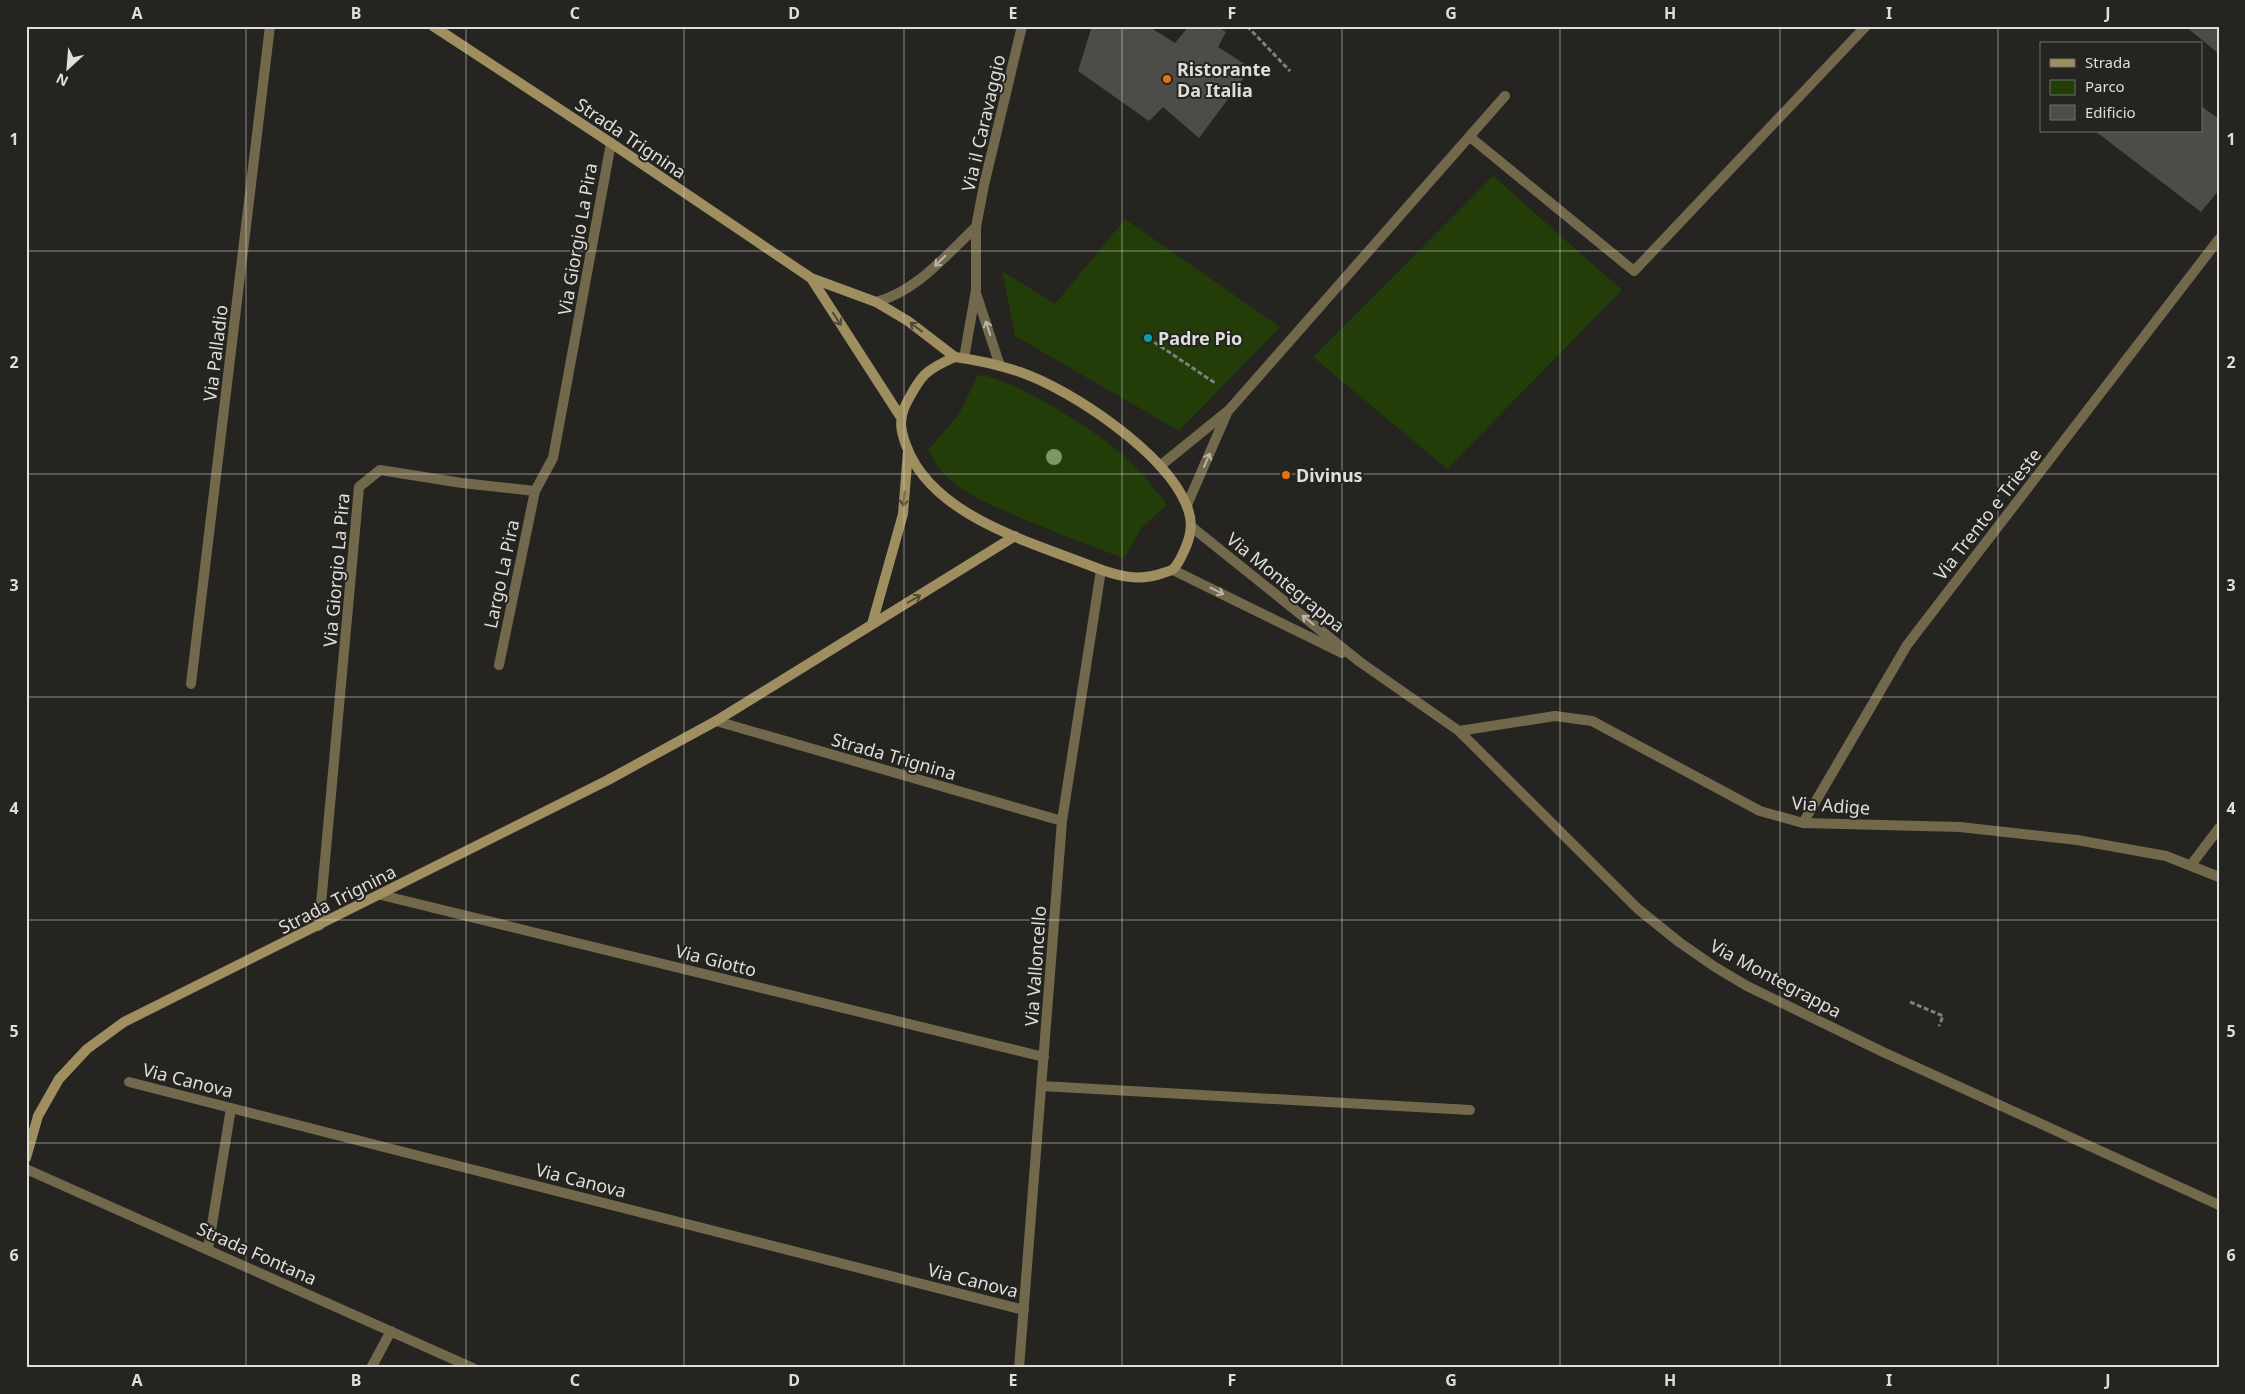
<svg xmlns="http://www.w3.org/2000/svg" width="2245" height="1394" viewBox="0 0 2245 1394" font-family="'Noto Sans',sans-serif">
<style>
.green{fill:#223d07}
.building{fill:#4d4c48}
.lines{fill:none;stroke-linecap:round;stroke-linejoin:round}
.path{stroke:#807f7c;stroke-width:3;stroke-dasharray:5 2.5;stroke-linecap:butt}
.street{stroke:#72684b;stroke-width:10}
.secondary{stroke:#9e8e60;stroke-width:10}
.tree{fill:#7b9765}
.oneway{stroke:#b8b5a9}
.oneway2{stroke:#4f4937}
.grid{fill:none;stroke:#dededb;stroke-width:1;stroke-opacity:0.55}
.food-dot{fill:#e8710a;stroke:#252421;stroke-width:2}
.culture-dot{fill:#0f9aa8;stroke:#252421;stroke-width:2}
.labels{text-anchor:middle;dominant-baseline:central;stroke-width:4;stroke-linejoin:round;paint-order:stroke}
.poi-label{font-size:18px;font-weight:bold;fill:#dededb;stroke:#252421;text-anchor:start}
.street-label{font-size:18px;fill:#dededb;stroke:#252421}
.neatline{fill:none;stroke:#dededb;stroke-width:2}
.grid-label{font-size:16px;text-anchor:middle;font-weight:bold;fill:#dededb}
</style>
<rect width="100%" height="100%" fill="#252421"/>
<path class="green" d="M1493 176 1622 290 1447 469 1313 357Z
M1125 219 1280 327 1179 431 1015 336 1002 271 1055 304Z
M978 375C1008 375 1094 430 1118 451 1136 467 1153 485 1167 505L1142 527 1124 558C1092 547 1062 535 1031 522 1001 509 965 497 942 472 936 465 932 458 929 449L959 414Z"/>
<path class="building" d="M1092 26H1152L1151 28 1175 43 1189 26H1216L1226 32 1218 47 1251 68 1199 138 1163 107 1149 121 1078 71Z
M2185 26H2219V54Z
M2201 106 2219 119V190L2201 212 2095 131H2201Z"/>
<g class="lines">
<path class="path" d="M1247 26 1290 71
M1148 338 1215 383
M1910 1002 1943 1016 1939 1026"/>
<path class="street" d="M1470 137 1634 271 1866 26
M976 293 1000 366
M876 302C917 291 945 256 976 227
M964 358 976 290V227L984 185 1022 26
M1160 466 1229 410 1505 96
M1187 505 1227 413
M1193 528 1360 662 1459 731 1638 909 1679 942 1715 967 1747 986 1883 1052 2219 1205
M1173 570 1342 653
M499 665 535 491
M191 684 270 26
M716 721 1062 821
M1459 731 1555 716 1592 721 1760 811 1803 823 1960 827 2077 840 2166 856 2219 877
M1803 823 1907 645 2219 239
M2191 865 2219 828
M381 895 1044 1057
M319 926 359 487 380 470 462 483 535 491 553 458 611 143
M129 1082 1024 1310
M1042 1086 1470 1110
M26 1169 473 1368
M208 1249 231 1108
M371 1368 391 1331
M1019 1368 1062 821 1101 570"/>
<path class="secondary" d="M433 26 611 143 811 278 876 302 908 321 955 357
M811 278 900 416
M955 357C978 360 999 365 1020 372 1072 390 1164 452 1186 504 1193 520 1192 533 1185 549 1182 555 1179 564 1173 569 1171 571 1166 572 1163 573 1139 582 1117 576 1094 567 1031 542 931 516 906 445 900 429 899 419 906 404 921 375 925 370 955 357Z
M872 624 903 514 908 451
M26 1158 38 1116 59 1079 87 1049 124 1022 608 780 716 721 1015 536"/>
</g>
<circle class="tree" cx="1054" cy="457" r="8"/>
<defs><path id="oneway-shaft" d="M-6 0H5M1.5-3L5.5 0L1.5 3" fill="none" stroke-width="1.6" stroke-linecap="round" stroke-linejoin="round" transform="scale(1.25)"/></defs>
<g class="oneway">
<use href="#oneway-shaft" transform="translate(940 261) rotate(136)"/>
<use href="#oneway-shaft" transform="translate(988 328) rotate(-108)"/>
<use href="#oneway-shaft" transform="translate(1207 460) rotate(-66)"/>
<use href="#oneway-shaft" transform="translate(1217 591) rotate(26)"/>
<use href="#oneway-shaft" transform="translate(1308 620) rotate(-141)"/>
</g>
<g class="oneway2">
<use href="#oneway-shaft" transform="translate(837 319) rotate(57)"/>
<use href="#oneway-shaft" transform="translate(916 327) rotate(-143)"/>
<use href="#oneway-shaft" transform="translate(904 499) rotate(94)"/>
<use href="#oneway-shaft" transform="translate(914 599) rotate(-30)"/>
</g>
<path class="grid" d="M246 26V1368M466 26V1368M684 26V1368M904 26V1368M1122 26V1368M1342 26V1368M1560 26V1368M1780 26V1368M1998 26V1368M26 251H2219M26 474H2219M26 697H2219M26 920H2219M26 1143H2219"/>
<g class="food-dot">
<circle cx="1167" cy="79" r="5"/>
<circle cx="1286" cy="475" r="5"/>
</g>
<circle class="culture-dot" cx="1148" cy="338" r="5"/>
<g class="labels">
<g class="poi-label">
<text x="1177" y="69">Ristorante<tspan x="1177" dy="21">Da Italia</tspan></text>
<text x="1158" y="338">Padre Pio</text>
<text x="1296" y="475">Divinus</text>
</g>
<g class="street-label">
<text transform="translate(983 123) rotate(-77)">Via il Caravaggio</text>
<text transform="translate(631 138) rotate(34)">Strada Trignina</text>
<text transform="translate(577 239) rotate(-80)">Via Giorgio La Pira</text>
<text transform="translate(215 353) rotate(-83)">Via Palladio</text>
<text transform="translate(1987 514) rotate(-52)">Via Trento e Trieste</text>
<text transform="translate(336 570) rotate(-85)">Via Giorgio La Pira</text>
<text transform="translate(501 574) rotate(-78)">Largo La Pira</text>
<text transform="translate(1286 582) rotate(39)">Via Montegrappa</text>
<text transform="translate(894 756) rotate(16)">Strada Trignina</text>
<text transform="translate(1831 805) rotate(4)">Via Adige</text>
<text transform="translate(337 899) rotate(-27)">Strada Trignina</text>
<text transform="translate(716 960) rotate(14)">Via Giotto</text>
<text transform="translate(1035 966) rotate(-86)">Via Valloncello</text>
<text transform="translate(1776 978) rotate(28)">Via Montegrappa</text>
<text transform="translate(188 1080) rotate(14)">Via Canova</text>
<text transform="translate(581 1180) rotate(14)">Via Canova</text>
<text transform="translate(257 1253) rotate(24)">Strada Fontana</text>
<text transform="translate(973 1280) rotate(14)">Via Canova</text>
</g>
</g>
<rect width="2245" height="1394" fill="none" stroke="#252421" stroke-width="55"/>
<rect x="2040" y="42" width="162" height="90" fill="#252421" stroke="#6f6e6b"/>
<rect x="2050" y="59" width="25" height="8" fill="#9e8e60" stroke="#6f6e6b"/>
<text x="2085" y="68" font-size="15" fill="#dededb">Strada</text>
<rect x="2050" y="80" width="25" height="15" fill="#223d07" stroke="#6f6e6b"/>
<text x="2085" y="92" font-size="15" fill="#dededb">Parco</text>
<rect x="2050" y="105" width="25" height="15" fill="#4d4c48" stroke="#6f6e6b"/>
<text x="2085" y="118" font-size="15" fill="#dededb">Edificio</text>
<g transform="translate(68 68) rotate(206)" stroke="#252421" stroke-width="4" paint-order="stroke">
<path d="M0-4L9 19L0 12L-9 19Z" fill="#dededb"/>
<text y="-8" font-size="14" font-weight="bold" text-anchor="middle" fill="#dededb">N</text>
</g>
<rect x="28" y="28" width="2190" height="1338" class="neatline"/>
<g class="grid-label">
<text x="137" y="19">A</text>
<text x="356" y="19">B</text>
<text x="575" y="19">C</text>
<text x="794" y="19">D</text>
<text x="1013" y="19">E</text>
<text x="1232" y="19">F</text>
<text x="1451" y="19">G</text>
<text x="1670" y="19">H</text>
<text x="1889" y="19">I</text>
<text x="2108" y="19">J</text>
<text x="14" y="145">1</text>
<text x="2231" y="145">1</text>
<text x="14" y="368">2</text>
<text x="2231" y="368">2</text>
<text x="14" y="591">3</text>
<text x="2231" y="591">3</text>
<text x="14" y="814">4</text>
<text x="2231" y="814">4</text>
<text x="14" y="1037">5</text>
<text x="2231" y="1037">5</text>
<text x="14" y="1261">6</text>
<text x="2231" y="1261">6</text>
<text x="137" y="1386">A</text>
<text x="356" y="1386">B</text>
<text x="575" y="1386">C</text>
<text x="794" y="1386">D</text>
<text x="1013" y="1386">E</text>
<text x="1232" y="1386">F</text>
<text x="1451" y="1386">G</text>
<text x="1670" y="1386">H</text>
<text x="1889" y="1386">I</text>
<text x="2108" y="1386">J</text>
</g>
</svg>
